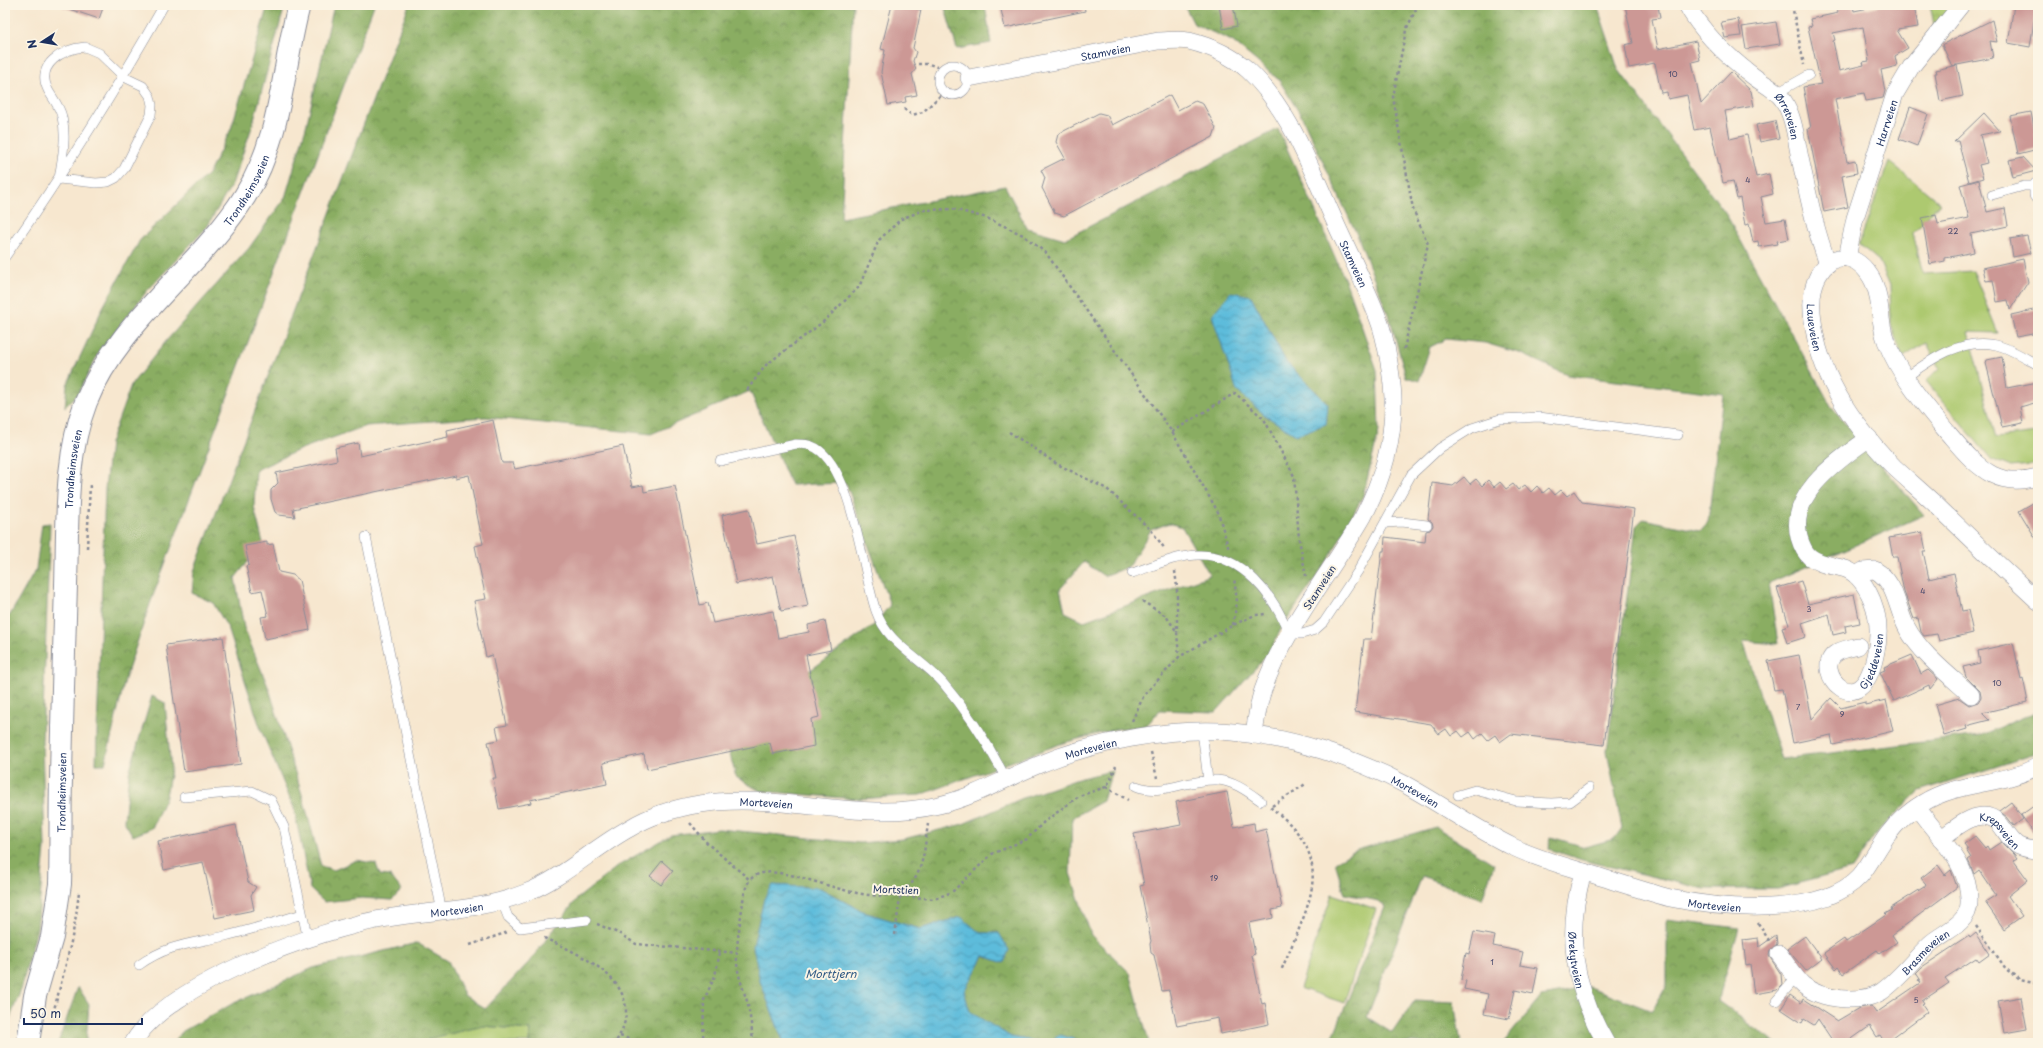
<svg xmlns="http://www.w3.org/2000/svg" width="2043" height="1048" viewBox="0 0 2043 1048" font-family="'Playpen Sans',sans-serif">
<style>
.grass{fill:#adc970;stroke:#647c67}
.forest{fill:url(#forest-crowns);stroke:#526e60;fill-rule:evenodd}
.park{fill:url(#park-tufts);stroke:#647c67}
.water{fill:url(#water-waves);stroke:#3c769c}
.building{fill:#cc9895;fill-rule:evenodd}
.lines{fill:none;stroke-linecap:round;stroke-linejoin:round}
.service-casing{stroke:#898b96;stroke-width:10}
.minor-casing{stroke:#898b96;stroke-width:18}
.primary-casing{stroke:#898b96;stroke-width:24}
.path{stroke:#898b96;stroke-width:2.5;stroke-dasharray:3 3;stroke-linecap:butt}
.service{stroke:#fff;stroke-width:9}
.minor{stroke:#fff;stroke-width:17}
.primary{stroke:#fff;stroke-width:22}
.labels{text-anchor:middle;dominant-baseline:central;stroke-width:4;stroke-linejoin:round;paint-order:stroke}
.number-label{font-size:8px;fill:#47496c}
.street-label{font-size:10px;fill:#1b2f5e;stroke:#fcf5e5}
.water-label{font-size:11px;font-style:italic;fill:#2f5984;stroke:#fcf5e5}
</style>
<defs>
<pattern id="forest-crowns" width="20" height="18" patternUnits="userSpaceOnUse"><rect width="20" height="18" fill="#8aad62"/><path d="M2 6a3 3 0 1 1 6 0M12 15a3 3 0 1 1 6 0" fill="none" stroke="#708d54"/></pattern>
<pattern id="park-tufts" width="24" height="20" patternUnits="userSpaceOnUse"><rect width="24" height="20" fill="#adc970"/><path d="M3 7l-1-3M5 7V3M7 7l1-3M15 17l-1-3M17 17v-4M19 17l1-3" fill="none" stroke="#94ad63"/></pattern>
<pattern id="water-waves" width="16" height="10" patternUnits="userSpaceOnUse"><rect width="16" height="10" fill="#5dbcdb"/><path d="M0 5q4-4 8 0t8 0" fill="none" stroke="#4c99b5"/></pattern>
</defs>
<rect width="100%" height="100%" fill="#fcf5e5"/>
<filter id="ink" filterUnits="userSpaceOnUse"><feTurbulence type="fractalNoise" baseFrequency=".025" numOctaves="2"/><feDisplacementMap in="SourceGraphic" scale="8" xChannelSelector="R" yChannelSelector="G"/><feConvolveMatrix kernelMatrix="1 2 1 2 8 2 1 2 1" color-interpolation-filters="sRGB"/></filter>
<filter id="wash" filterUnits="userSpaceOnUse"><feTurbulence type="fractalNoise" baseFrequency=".012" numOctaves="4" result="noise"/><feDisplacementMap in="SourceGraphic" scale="16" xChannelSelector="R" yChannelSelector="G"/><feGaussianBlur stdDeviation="0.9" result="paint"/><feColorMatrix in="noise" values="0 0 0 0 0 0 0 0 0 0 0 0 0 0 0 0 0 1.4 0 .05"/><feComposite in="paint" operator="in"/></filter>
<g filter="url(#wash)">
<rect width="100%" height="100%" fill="#f7e7cf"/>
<path class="grass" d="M1889 161 1940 203 1913 233 1923 274 1973 271 1998 333 1968 332 1996 438 2037 433 2038 464 2011 467 1991 459 1926 381 1939 368 1927 343 1902 357 1891 325 1890 285 1879 261 1859 244Z
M1332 894 1376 909 1344 1003 1300 988Z
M483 1026 530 1030 529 1043H428L427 1039Z"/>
<path class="forest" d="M268 5H285L252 127 232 184 207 227 147 291 98 354 78 394 65 407 67 385 103 307 140 240 209 173 231 129Z
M334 5H374L150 604 125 679 105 764H96L105 489 110 443 131 385 167 340 249 248 285 198 306 127Z
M409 5H853L841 218 1005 186 1027 228 1065 239 1278 129 1310 199 1347 285 1377 370 1379 431 1363 496 1330 557 1281 629 1269 653 1216 712 1160 710 1146 726 1116 729 1063 743 920 795 857 799 760 791 736 777 725 736 733 725 874 625 890 605 846 483 791 485 750 391 651 434 485 417 366 426 301 449 256 470 254 507 263 543 235 578 244 628 269 689 304 801 321 866 334 870 357 860 376 864 380 875 390 876 402 890 392 900 362 898 324 902 310 889 294 808 261 730 228 628 213 603 192 593 194 571ZM1251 296 1286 362 1327 404 1296 435 1266 416 1237 391ZM1169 523 1182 527 1210 575 1084 621 1065 612 1060 589 1084 562 1104 576 1128 567 1151 530Z
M944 5H985L991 43 957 49Z
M1184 5H1597L1618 69 1725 212 1831 406 1924 515 1769 583 1778 644 1743 641 1781 759 1982 735 2038 711V753L1920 791 1877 832 1852 869 1778 889H1705L1582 860 1549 849 1551 837 1585 847 1614 839 1622 828 1607 751 1636 526 1643 519 1700 531 1708 522 1723 394 1567 375 1522 354 1485 343 1446 339 1430 347 1419 381 1406 377 1391 322 1358 237 1302 117 1279 80 1232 41 1194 24Z
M50 523 42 741 45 848 37 929 19 995 5 1031V619L10 615 36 569 42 524Z
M152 696 165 703 171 769 166 796 152 828 133 836 124 821 129 773Z
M1112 771 1103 801 1072 818 1070 873 1091 935 1130 973 1149 1043H1087L1060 1035 1047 1043 1011 1037 970 1013 964 991 984 956 1004 963 999 933H980L960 917 920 929 866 913 820 888 760 981 784 1043H529L530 1030 483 1026 428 1039V1043H172L183 1031 232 1004 313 968 417 943 448 961 464 995 485 1009 529 962 577 899 618 866 671 835 719 829 860 843 903 839 963 824 1023 798 1081 778Z
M1436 827 1494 864 1482 899 1422 876 1367 1017 1392 1033 1415 1000 1454 1002 1461 1043H1329L1335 1032 1385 907 1379 901 1345 894 1335 862 1357 850Z
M1667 919 1739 928 1718 1001 1775 1043H1503L1542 996 1590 987 1652 1011 1667 985Z
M78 987 89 1004 86 1043H58Z"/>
<path class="park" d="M1930 5H1955L1935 29Z"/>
<path class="water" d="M1231 292 1251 296 1286 362 1328 404 1326 424 1296 435 1266 416 1237 391 1212 315Z
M773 885 820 888 866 913 920 929 961 917 980 933H999L1009 950 1004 963 984 956 964 991 970 1012 1011 1037 1045 1043H784L760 981 753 946 764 899Z
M1060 1035 1087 1043H1047Z"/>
<g id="blocks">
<path class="building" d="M64 5H104L99 19 63 7Z
M892 5H910V7L921 10 913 48 916 52 913 61 916 69 912 74 917 95 905 97 906 102 888 105 881 72 885 50 881 49Z
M1000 5H1084L1085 11 1005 28Z
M1219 5H1233L1237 26 1223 29Z
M1625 5H1658L1660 18 1652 19 1658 49 1696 41 1700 60 1692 62 1701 104 1731 72 1751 91 1754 106 1725 111 1730 139 1747 135 1756 177 1769 174 1773 194 1761 197 1766 222 1785 219 1789 239 1777 241 1778 244 1759 247 1758 241 1753 242 1749 224 1745 225 1740 198 1737 199 1733 181 1723 183 1710 127 1694 130 1687 95 1668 99 1667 92 1661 93 1655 63 1629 68 1625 45 1633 43Z
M1837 5H1853L1854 11 1883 5H1914L1918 27 1897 30 1908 48 1895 56 1897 66 1881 70 1885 91 1883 98 1866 101 1864 93 1835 99 1847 162 1855 160 1857 173 1842 176 1848 207 1824 212 1808 129 1811 128 1803 87 1821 84 1808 27 1812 26 1810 19 1838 13ZM1863 27 1869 61 1863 62 1864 65 1839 71 1833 41 1835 40 1833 33Z
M2014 5 2036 8 2030 47 2008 43Z
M1738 19 1741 36 1725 38 1721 22Z
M1992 20 1997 42 1990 41 1993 58 1952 66 1942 45 1943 44Z
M1776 22 1780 44 1746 49 1742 27Z
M1957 65 1963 96 1940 101 1935 73H1937L1936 70Z
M1170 95 1178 110 1195 101 1203 104 1216 128 1213 137 1064 216 1055 213 1042 188 1045 178 1041 170 1065 158 1056 142 1058 134 1099 113 1107 115 1112 125Z
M1910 107 1928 114 1917 146 1899 139Z
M2031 112 2038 149 2018 154 2010 116Z
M1984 113 2000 131 1980 135 1987 163 1979 165 1983 178 1969 182 1958 141 1954 142Z
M1775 121 1779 138 1760 142 1756 125Z
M2023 157 2036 171 2013 177 2009 160Z
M1979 180 1987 212 2005 208 2008 226 1971 234 1974 252 1945 258V261L1930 264 1922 218 1936 215 1938 224 1969 218 1960 185Z
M2027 236 2031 253 2013 257 2010 239Z
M2023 259 2028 282 2010 310 2008 300 1997 302 1993 280 1986 281 1983 268Z
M2038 309V333L2016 337 2011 315Z
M2002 357 2007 388 2038 382V402L2020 407 2023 423 2002 427 1986 363 1987 360Z
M493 420 502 463H513L515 469 623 446 632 487 643 485 644 492 675 486 700 605 708 603 713 623 773 611 778 638 809 632 808 625 825 621 831 650 806 655 819 717 811 719 814 746 773 754 770 743 647 769 644 754 603 763 607 784 530 800 531 803 499 809 493 778H496L488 742 499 740 496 727 507 725 492 655 486 657 474 601 486 599 475 546 483 544 469 475 456 478V475L293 509 295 517 279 515 275 512 271 499V490L278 483 276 473 337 460 335 448 358 443 360 456 448 437 447 430Z
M1464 477 1470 484 1476 479 1482 486 1488 480 1494 487 1500 482 1506 489 1513 484 1518 490 1525 485 1531 492 1537 486 1543 493 1549 488 1555 495 1561 490 1567 496 1574 491 1582 502 1634 509 1604 745 1511 734 1500 742 1495 735 1488 740 1482 733 1475 739 1470 732 1463 737 1458 731 1451 736 1446 729 1439 734 1431 724 1355 712 1364 639H1371L1382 551H1384L1385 537 1425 542 1426 531 1430 530 1433 526 1432 522 1428 519 1432 483 1453 486Z
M2038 500V542L2019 511Z
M749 509 757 544 794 536 808 606 781 611 773 576 736 584 722 515Z
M1922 532 1926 551H1923L1929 579 1954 573 1962 611 1968 610 1973 633 1939 641 1937 634 1924 636 1921 632 1918 618 1914 619 1904 592 1897 557H1893L1889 538Z
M267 542V545L273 544 279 572 293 575 299 580 310 630 265 639 261 617 268 616 262 590 252 592 246 566 249 565 245 546Z
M1801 581 1808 604 1854 594 1860 623 1845 626 1846 632 1833 635 1829 614 1802 623 1806 637 1787 643 1782 627 1789 625 1777 588Z
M223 637 241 764 184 772 166 645Z
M2013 643 2021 679 2023 678 2028 702 1982 713 1989 720 1966 726 1967 729 1944 736 1935 705 1959 698 1969 705 1978 702 1981 697 1980 691 1966 677 1963 667 1980 663 1978 651Z
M1799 655 1812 719 1831 698 1841 708 1865 702V705L1886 700 1893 731 1833 745 1831 735 1793 743 1782 689 1774 690 1768 661Z
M1912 655 1921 674 1928 670 1938 679 1930 689 1929 685 1894 701 1880 672 1885 670 1884 667Z
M1227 792 1234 827 1254 823 1255 832 1266 829 1282 908 1272 910 1273 918 1249 923 1255 954 1252 955 1262 1004 1265 1003 1269 1024 1221 1034 1218 1018 1177 1026 1169 990 1162 991 1154 955 1151 953 1150 944 1151 941 1140 886 1144 885 1134 834 1181 825 1176 802Z
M2011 802 2023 819 2014 826 2007 817 1999 811Z
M2038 803V839L2021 815Z
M236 825 248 882 256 887 251 895 254 910 215 918 203 862 164 870 158 841Z
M1975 836 1985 848 1987 846 1989 850 2001 842 2014 855 2017 859 2014 861 2028 880 2008 896 2022 916 2004 929 1985 902 1996 895 1979 870 1974 874 1968 860 1971 858 1966 850 1968 849 1964 844Z
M662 861 673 871 661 885 650 876Z
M1938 865 1945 875 1951 870 1957 887 1892 935 1897 942 1880 954 1877 950 1843 974 1838 967 1836 969 1824 953 1844 939 1846 942 1886 915 1885 914 1892 910 1891 908 1924 887 1926 884 1921 878Z
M1474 932 1495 936 1493 946 1523 952 1520 965 1538 968 1533 994 1515 990 1509 1019 1484 1014 1488 994 1464 989 1466 981 1461 980 1466 953 1469 954Z
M1976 933 1990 954 1979 962 1976 958 1945 978 1949 983 1922 1001 1924 1004 1922 1005 1927 1012 1885 1043 1880 1035 1877 1037 1870 1026 1846 1043H1834L1818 1019 1814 1025 1804 1019 1802 1023 1781 1009 1790 995 1801 1003 1803 999 1837 1021 1859 1008 1871 1006 1876 1013 1920 983 1918 980 1920 979 1916 973 1922 967 1969 936 1970 938Z
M1776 935 1777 944 1770 950 1769 956 1781 974 1782 985 1777 990 1754 994 1750 964 1746 965 1743 940 1758 938 1759 947Z
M1805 936 1822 959 1806 971 1787 949Z
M2021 997 2027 1029 2004 1033 1998 1001Z"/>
</g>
</g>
<g filter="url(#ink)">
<use href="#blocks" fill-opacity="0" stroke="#898b96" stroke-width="1"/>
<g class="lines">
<defs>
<path id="service" d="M85 47 99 53 124 77 143 86 150 96 152 105 151 115 124 169 116 178 108 182 96 183 59 179C62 159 67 138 62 117 60 107 53 99 48 90 35 64 63 49 85 47Z
M938 80a15 15 0 1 1 30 0a15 15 0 1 1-30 0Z
M1779 95 1784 89 1809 75
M1992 195 2024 186H2038
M5 257C62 175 115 92 164 5
M1905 378C1930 360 1962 337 1996 345 2010 348 2025 358 2038 365
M720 461 796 444C803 444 809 444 816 448 853 470 862 571 876 611 888 645 920 657 943 683 968 712 989 745 1006 779
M1385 523 1402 522 1427 525
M366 537 442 912
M1132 573C1153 566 1175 556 1197 555 1242 553 1275 597 1289 634H1302L1315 630 1324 622 1358 571 1411 475 1440 448 1472 428 1500 419 1539 417 1678 435
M1202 731 1208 780
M1136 786C1163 797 1189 778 1217 780 1234 781 1248 792 1261 801
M1458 795 1475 790 1516 801 1551 803 1570 802 1589 788
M184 797 252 791 271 800 284 827 308 940
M502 902 508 917 520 928 587 920
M139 965C169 944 191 944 225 936 251 930 276 922 302 914
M1776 1001 1797 977"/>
<g id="minor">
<path id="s1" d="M1687 5C1702 33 1727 56 1753 76 1763 84 1776 89 1783 100 1794 116 1796 140 1800 158 1808 194 1815 230 1828 264"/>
<path id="s2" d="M969 78 1158 41C1168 41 1179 39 1189 41 1209 46 1232 56 1248 70 1291 110 1312 172 1336 224 1350 255 1366 286 1378 318 1386 338 1392 376 1393 398 1394 439 1382 481 1363 517 1330 574 1285 627 1263 690 1258 704 1256 719 1254 735"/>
<path d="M2038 186V195"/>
<path id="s3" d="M1847 258 1855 218 1895 94 1911 67 1961 5"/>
<path id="s4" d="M2038 477C2023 481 2007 482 1993 475 1975 466 1961 448 1948 433 1924 404 1900 376 1886 341 1880 325 1881 308 1877 292 1869 261 1837 241 1818 276 1811 289 1811 307 1813 321 1819 377 1856 428 1894 467 1907 479 1921 491 1934 503 1968 536 2003 569 2038 601"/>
<path d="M1856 575 1863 571 1875 570C1897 583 1896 608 1907 628 1920 653 1950 676 1971 695"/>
<path id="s5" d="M1858 646C1851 648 1841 649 1835 654 1812 670 1860 727 1875 656 1880 637 1879 618 1872 600 1866 586 1857 571 1842 568 1831 565 1820 565 1810 557 1804 552 1801 544 1799 537 1788 493 1839 460 1869 438"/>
<path id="s6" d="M1941 839C1956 827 1981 805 1999 823 2005 830 2009 839 2017 845 2023 849 2031 849 2038 851"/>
<path id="s7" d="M1583 872C1565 934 1573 987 1606 1043"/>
<path id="s8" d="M1779 954C1787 964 1794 977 1803 985 1821 1000 1861 1004 1881 992 1900 979 1914 959 1931 943 1944 932 1969 923 1969 903 1971 864 1937 837 1917 807"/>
<path id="s9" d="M133 1043C167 983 320 929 387 918 434 910 480 911 525 893 564 878 593 848 630 828 651 815 676 808 700 804 779 791 859 824 939 805 974 797 1006 778 1038 765 1093 742 1174 726 1233 732 1292 738 1353 757 1406 785 1442 805 1476 829 1513 847 1538 859 1565 866 1591 874 1617 882 1644 891 1670 898 1722 909 1821 918 1860 876 1871 863 1878 847 1889 833 1898 821 1910 811 1923 803 1958 781 2002 786 2038 766"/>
</g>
<g id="primary">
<path id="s10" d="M28 1043 35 996 52 937 60 884C61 849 60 814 61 780 62 715 64 650 66 585 68 524 64 459 86 402 118 321 200 268 245 196 282 137 282 69 299 5"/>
</g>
</defs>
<use href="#service" class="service-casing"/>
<use href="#minor" class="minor-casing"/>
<use href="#primary" class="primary-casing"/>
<path class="path" d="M1792 5 1804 65
M918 64H929L942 69
M904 109 912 115 923 112 944 92
M1404 349 1428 244 1413 209 1393 97 1406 30 1418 5
M747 390 766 365 823 322 859 287 879 240 901 219 924 210 953 209 987 218 1023 235 1046 253 1172 432 1218 512 1229 550
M1009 432 1057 464 1107 489 1151 530 1165 549
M1172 432 1235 393 1264 419 1294 476 1299 539 1306 576
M87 548 90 484
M1175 571 1177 587V632
M1142 601 1166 616 1177 632 1179 657
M1233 625 1237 601 1234 578
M1132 721 1144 695 1179 657 1233 625 1255 615 1266 614
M1151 752 1157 778
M1106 787 1128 800
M1272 806 1307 783
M1270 807C1341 859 1308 905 1281 971
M690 823 708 844 750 880
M894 895 934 899 952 892 992 854 1027 839 1044 822 1079 796 1106 787 1111 779 1116 766
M1758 923 1770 942
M597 924 620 934 636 944 737 953
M1976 926 2006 969 2020 980 2038 984
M895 935 900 897
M544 938C587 957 652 987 615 1043
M470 945 508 932
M53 1013C64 973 75 933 79 891
M620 1036 641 1043
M703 1043 704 1000 715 976 720 952
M753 1043C752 1029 750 1015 747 1001 743 988 738 976 737 963 736 947 739 931 741 915 743 905 743 894 747 885 765 843 871 922 909 886 924 872 925 843 928 824"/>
<use href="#service" class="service"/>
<use href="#minor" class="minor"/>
<use href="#primary" class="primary"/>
</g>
</g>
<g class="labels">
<g class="number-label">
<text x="1673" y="74">10</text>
<text x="1748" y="180">4</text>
<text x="1953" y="231">22</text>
<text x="1923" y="591">4</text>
<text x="1809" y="609">3</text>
<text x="1997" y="683">10</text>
<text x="1798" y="707">7</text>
<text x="1842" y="714">9</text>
<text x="1214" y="878">19</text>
<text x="1492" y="962">1</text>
<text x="1916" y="1000">5</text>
</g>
<g class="street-label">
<text stroke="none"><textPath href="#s2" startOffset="139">Stamveien</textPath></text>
<text stroke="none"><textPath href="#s1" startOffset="153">Ørretveien</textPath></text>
<text stroke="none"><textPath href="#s3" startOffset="141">Harrveien</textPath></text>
<text stroke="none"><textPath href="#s10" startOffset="914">Trondheimsveien</textPath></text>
<text stroke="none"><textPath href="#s2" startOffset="512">Stamveien</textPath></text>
<text stroke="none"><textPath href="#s4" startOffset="406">Laueveien</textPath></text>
<text stroke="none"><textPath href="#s10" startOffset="578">Trondheimsveien</textPath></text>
<text transform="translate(1319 587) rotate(-57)">Stamveien</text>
<text stroke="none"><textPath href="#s5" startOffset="114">Gjeddeveien</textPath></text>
<text stroke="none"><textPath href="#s9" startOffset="1030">Morteveien</textPath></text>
<text stroke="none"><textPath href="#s9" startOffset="1367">Morteveien</textPath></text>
<text stroke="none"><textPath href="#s10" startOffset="254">Trondheimsveien</textPath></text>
<text stroke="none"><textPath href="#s9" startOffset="694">Morteveien</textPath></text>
<text stroke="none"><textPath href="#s6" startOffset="71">Krepsveien</textPath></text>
<text transform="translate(896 889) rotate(2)">Mortstien</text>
<text stroke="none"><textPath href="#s9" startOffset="1690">Morteveien</textPath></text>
<text stroke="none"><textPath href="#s9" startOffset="359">Morteveien</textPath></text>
<text stroke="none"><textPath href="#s8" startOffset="181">Brasmeveien</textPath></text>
<text stroke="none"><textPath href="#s7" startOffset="89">Ørekytveien</textPath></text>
</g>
<g class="water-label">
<text x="831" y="973">Morttjern</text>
</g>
</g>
<rect width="2043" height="1048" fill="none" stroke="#fcf5e5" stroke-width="20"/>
<g transform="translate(42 42) rotate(258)" stroke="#fcf5e5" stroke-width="3" paint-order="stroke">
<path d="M0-3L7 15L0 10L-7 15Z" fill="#1b2f5e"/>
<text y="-6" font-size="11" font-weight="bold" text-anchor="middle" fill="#1b2f5e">N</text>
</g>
<path d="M24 1018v6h118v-6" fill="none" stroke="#1b2f5e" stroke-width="2"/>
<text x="30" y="1018" font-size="12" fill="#1b2f5e" stroke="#fcf5e5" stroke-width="3" paint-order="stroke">50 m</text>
</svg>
